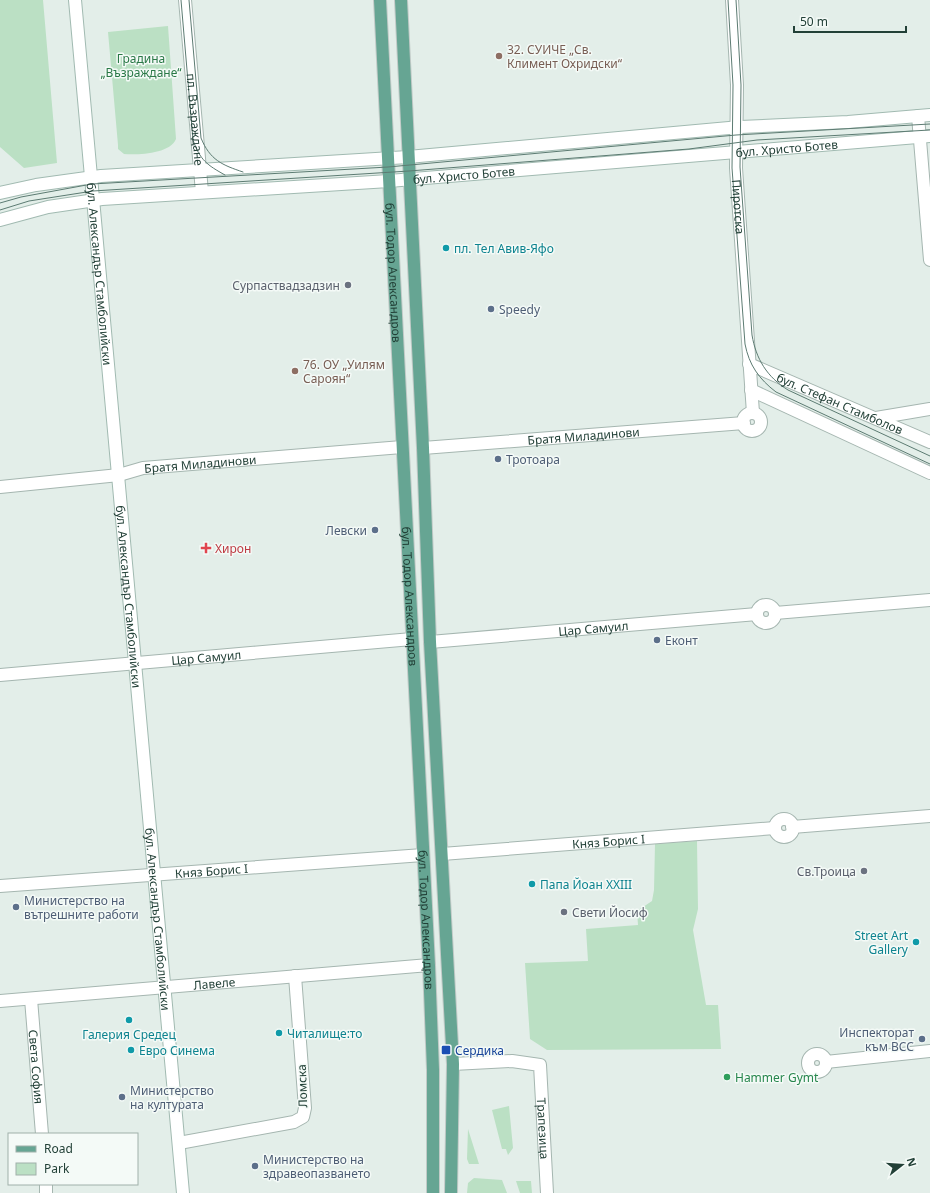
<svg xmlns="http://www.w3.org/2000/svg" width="930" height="1193" viewBox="0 0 930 1193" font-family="'Noto Sans',sans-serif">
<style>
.green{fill:#bbe0c4}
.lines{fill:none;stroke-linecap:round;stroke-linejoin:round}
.minor-casing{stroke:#a5b6b0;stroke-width:14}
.secondary-casing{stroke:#a1bab1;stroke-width:14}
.primary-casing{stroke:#c1cac7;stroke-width:14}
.minor{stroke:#fff;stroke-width:12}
.secondary{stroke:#fff;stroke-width:12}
.primary{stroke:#66a593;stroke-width:12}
.tram{stroke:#5c7b72;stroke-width:1}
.education-dot{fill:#8d6e63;stroke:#f4faf7;stroke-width:1.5}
.culture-dot{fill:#0f9aa8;stroke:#f4faf7;stroke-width:1.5}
.worship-dot{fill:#6b7280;stroke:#f4faf7;stroke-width:1.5}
.service-dot{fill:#5c6f8a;stroke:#f4faf7;stroke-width:1.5}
.health-dot{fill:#e0444e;stroke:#f4faf7;stroke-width:1.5}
.transit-dot{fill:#1a4fb4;stroke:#f4faf7;stroke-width:1.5}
.leisure-dot{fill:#2e9e5b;stroke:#f4faf7;stroke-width:1.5}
.labels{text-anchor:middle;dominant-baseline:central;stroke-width:3;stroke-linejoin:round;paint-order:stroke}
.education-label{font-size:12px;fill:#785e54;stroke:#f4faf7;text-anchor:start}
.park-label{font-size:12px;fill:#2a7947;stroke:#f4faf7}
.street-label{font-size:12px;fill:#224037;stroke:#f4faf7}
.culture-label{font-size:12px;fill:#0d838f;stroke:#f4faf7;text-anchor:start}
.worship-label{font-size:12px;fill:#5b616d;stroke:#f4faf7;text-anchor:end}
.service-label{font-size:12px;fill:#4e5e75;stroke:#f4faf7;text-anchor:start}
.health-label{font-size:12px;fill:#be3a42;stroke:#f4faf7;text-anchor:start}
.transit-label{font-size:12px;fill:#164399;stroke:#f4faf7;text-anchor:start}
.leisure-label{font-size:12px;fill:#27864d;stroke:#f4faf7;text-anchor:start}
</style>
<rect width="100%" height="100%" fill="#e3eee9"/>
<path class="green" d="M0 0H43L57 163 24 168 0 147Z
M168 26 176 139C170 154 138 155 124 154L118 149V145L108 32Z
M697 841 698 909 693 930 706 1005H718L721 1049 547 1050 530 1039 525 963 588 961 586 929 638 925 637 911 652 901 654 890 655 844Z
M509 1106 513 1148 508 1155 506 1149H502L492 1110Z
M468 1129 479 1164H469L467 1159Z
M474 1178 502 1180 507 1193H467L468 1183Z
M516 1181H531L532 1193H520Z"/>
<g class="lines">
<defs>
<g id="minor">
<path id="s1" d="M185 0 202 192"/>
<path id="s2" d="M732 0 737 85 736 168 753 413"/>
<path d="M918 116 930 260"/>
<path id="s3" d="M749 364 930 442"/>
<path d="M751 390 930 473"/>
<circle cx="752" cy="422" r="9"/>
<path d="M876 418 930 409"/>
<path id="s4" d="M423 448 744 423"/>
<path id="s5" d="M0 487 119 475 143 468 402 447"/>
<circle cx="766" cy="614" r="9"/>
<path d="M775 613 930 600"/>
<path id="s6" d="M430 642 757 614"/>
<path id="s7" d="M0 675 412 639"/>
<circle cx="784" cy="828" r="9"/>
<path d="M792 827 930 816"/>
<path id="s8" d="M442 854 775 828"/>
<path id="s9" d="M0 886 423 855"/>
<path id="s10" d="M31 999 42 1134"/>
<path id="s11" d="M0 1001 429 965"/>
<circle cx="817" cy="1063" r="9"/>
<path d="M826 1062 930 1051"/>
<path id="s12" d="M453 1064 512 1061 540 1065 547 1193"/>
<path d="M179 1143 294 1122 303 1117 305 1108 295 976"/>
<path d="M46 1184V1193"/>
</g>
<g id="secondary">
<path id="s13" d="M75 0 183 1193"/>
<path d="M0 193 36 185 101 176 408 157 740 127 848 122 930 115"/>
<path id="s14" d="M0 220 48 207 102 199 389 181 930 136"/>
</g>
<g id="primary">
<path id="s15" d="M380 0 429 965 433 1070V1193"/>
<path d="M401 0 423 448 430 642 453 1064 451 1193"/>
</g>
</defs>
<use href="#minor" class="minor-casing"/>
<use href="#secondary" class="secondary-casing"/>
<use href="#primary" class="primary-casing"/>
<use href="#minor" class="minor"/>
<use href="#secondary" class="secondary"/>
<use href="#primary" class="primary"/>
<path class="tram" d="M181 0 193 140C200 160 207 165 225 175
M189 0 201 138C210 160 222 165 243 172
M728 0 733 85 732 168 745 344C749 365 759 379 776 392L930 464
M736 0 741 85 740 167 752 335C756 359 767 377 788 390L930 456
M0 203 21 197 92 184 388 167 736 135 930 124
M0 210 29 201 93 191 409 171 689 149 757 140 930 130"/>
</g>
<g class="education-dot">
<circle cx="499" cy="56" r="4"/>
<circle cx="295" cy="371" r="4"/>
</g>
<g class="culture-dot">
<circle cx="446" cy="248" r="4"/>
<circle cx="532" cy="884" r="4"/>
<circle cx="916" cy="942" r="4"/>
<circle cx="129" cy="1020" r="4"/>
<circle cx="279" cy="1033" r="4"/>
<circle cx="131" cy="1050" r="4"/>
</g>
<g class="worship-dot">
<circle cx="348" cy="285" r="4"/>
<circle cx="864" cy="871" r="4"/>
<circle cx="564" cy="912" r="4"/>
</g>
<g class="service-dot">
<circle cx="491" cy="309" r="4"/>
<circle cx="498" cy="459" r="4"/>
<circle cx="375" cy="530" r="4"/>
<circle cx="657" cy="640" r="4"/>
<circle cx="16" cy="907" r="4"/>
<circle cx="922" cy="1039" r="4"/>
<circle cx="122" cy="1097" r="4"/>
<circle cx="255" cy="1166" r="4"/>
</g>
<path class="health-dot" d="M204 542h4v4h4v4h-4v4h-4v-4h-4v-4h4z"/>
<rect class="transit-dot" x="441" y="1045" width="10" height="10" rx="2"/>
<circle class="leisure-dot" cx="727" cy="1077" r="4"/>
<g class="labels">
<g class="education-label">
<text x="507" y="49">32. СУИЧЕ „Св.<tspan x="507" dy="14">Климент Охридски“</tspan></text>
<text x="303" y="364">76. ОУ „Уилям<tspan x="303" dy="14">Сароян“</tspan></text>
</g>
<g class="park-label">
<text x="141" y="58">Градина<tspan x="141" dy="14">„Възраждане“</tspan></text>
</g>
<g class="street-label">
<text stroke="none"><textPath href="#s1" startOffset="120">пл. Възраждане</textPath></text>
<text stroke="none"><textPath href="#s14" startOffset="791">бул. Христо Ботев</textPath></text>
<text stroke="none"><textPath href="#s14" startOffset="467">бул. Христо Ботев</textPath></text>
<text stroke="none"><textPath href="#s2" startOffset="207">Пиротска</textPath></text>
<text stroke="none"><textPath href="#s15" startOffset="273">бул. Тодор Александров</textPath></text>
<text stroke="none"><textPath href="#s13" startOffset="275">бул. Александър Стамболийски</textPath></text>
<text stroke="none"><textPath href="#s3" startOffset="99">бул. Стефан Стамболов</textPath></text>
<text stroke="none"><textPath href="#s4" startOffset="161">Братя Миладинови</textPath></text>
<text stroke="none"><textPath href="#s5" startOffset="202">Братя Миладинови</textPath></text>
<text stroke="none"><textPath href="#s13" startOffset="599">бул. Александър Стамболийски</textPath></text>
<text stroke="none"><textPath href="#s15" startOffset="597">бул. Тодор Александров</textPath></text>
<text stroke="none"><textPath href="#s6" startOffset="164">Цар Самуил</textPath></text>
<text stroke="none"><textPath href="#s7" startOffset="207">Цар Самуил</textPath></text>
<text stroke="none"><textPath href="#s8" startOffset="167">Княз Борис I</textPath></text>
<text stroke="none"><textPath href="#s9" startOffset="212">Княз Борис I</textPath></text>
<text stroke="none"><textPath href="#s13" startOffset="923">бул. Александър Стамболийски</textPath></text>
<text stroke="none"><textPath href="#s15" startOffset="921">бул. Тодор Александров</textPath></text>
<text stroke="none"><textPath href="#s11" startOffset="215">Лавеле</textPath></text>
<text stroke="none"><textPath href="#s10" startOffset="68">Света София</textPath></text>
<text transform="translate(302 1086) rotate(-92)">Ломска</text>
<text stroke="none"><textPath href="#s12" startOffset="151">Трапезица</textPath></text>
</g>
<g class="culture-label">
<text x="454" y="248">пл. Тел Авив-Яфо</text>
<text x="540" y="884">Папа Йоан XXIII</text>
<text x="908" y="935" text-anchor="end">Street Art<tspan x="908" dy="14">Gallery</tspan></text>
<text x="287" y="1033">Читалище:то</text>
<text x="129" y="1034" text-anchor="middle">Галерия Средец</text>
<text x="139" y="1050">Евро Синема</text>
</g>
<g class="worship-label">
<text x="340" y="285">Сурпаствадзадзин</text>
<text x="856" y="871">Св.Троица</text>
<text x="572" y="912" text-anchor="start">Свети Йосиф</text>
</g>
<g class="service-label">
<text x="499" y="309">Speedy</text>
<text x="506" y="459">Тротоара</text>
<text x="367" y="530" text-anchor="end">Левски</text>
<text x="665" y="640">Еконт</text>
<text x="24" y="900">Министерство на<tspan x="24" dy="14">вътрешните работи</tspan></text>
<text x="914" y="1032" text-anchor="end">Инспекторат<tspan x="914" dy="14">към ВСС</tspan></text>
<text x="130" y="1090">Министерство<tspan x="130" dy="14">на културата</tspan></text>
<text x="263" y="1159">Министерство на<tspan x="263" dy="14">здравеопазването</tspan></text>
</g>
<g class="health-label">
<text x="215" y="548">Хирон</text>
</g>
<g class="transit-label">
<text x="455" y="1050">Сердика</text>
</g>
<g class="leisure-label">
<text x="735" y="1077">Hammer Gymt</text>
</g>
</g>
<rect x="8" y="1133" width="130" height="52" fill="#f4faf7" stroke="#a0b0aa"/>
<rect x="16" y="1146" width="20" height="6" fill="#66a593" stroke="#a0b0aa"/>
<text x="44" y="1153" font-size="12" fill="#224037">Road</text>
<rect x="16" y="1163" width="20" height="12" fill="#bbe0c4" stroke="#a0b0aa"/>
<text x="44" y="1173" font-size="12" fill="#224037">Park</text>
<g transform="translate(902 1165) rotate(73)" stroke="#f4faf7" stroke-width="3" paint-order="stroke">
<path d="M0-3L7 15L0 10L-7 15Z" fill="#224037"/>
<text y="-6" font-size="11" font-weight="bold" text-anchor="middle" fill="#224037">N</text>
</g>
<path d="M794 26v6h112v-6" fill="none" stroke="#224037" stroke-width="2"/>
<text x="800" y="26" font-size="12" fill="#224037" stroke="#f4faf7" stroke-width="3" paint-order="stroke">50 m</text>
</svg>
